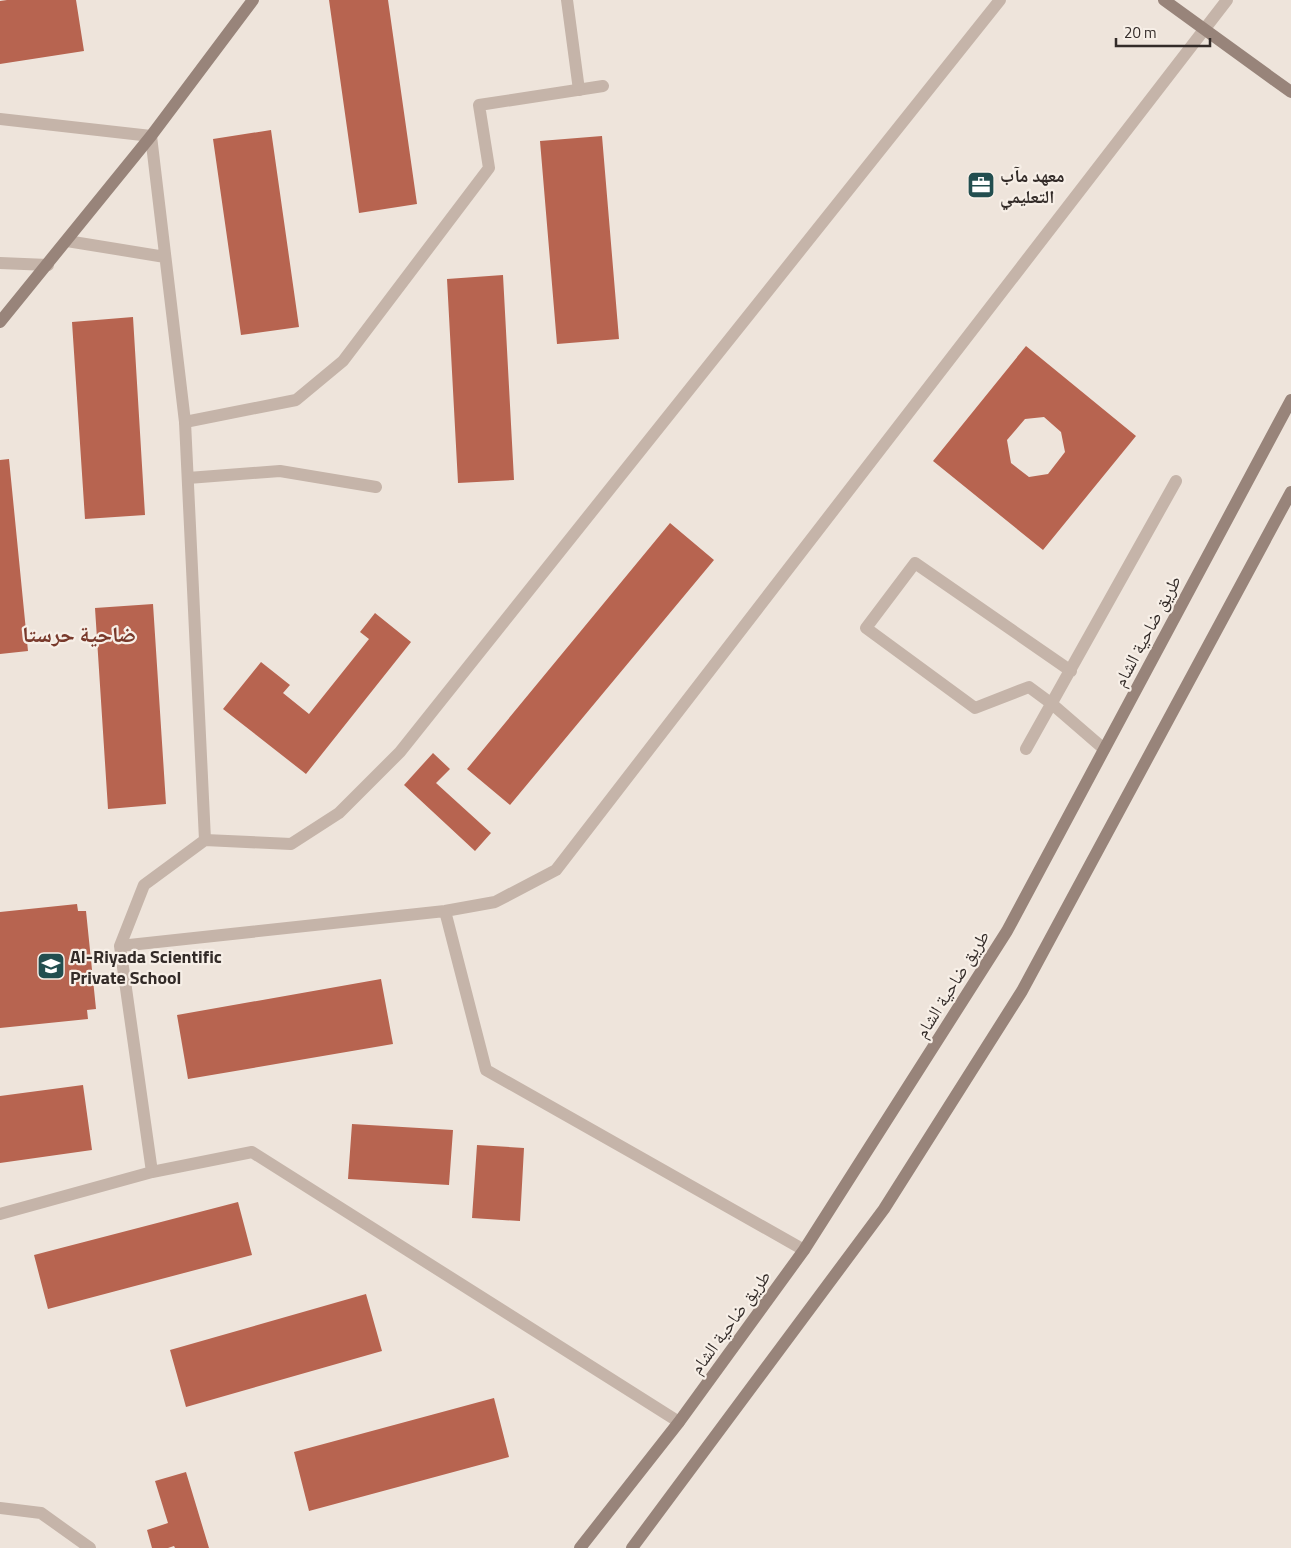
<svg xmlns="http://www.w3.org/2000/svg" width="1291" height="1548" viewBox="0 0 1291 1548" font-family="'Titillium Web','Noto Naskh Arabic',sans-serif">
<style>
.building{fill:#b76450;fill-rule:evenodd}
.lines{fill:none;stroke-linecap:round;stroke-linejoin:round}
.lane{stroke:#c5b4a9;stroke-width:12}
.street{stroke:#c5b4a9;stroke-width:12}
.secondary{stroke:#98847a;stroke-width:12}
.labels{text-anchor:middle;dominant-baseline:central;stroke-width:4.5;stroke-linejoin:round;paint-order:stroke}
.poi-label{font-size:18px;font-weight:bold;fill:#332b28;stroke:#f7efe7;text-anchor:start}
.street-label{font-size:18px;fill:#332b28;stroke:#f7efe7}
.district-label{font-size:22px;font-weight:bold;fill:#78392b;stroke:#f7efe7}
</style>
<rect width="100%" height="100%" fill="#eee4db"/>
<path class="building" d="M7 0H76L84 51 0 64V1Z
M329 0H388L417 204 359 213Z
M271 130 299 327 241 335 213 139Z
M602 136 619 339 557 344 540 141Z
M503 275 514 480 458 483 447 279Z
M133 317 145 515 85 519 72 322Z
M1026 346 1136 436 1043 550 933 461ZM1044 417 1061 432 1065 452 1048 474 1029 477 1011 463 1007 440 1025 419Z
M9 459 28 651 0 654V460Z
M670 523 714 560 510 805 467 769Z
M153 604 166 804 108 809 95 608Z
M375 613 411 642 306 774 223 709 261 662 290 685 283 693 309 714 369 639 360 632Z
M433 753 450 769 436 783 491 833 475 851 404 785Z
M77 904 78 911H86L96 1009 87 1010 88 1019 0 1028V912Z
M381 979 393 1044 188 1079 177 1015Z
M83 1085 92 1150 0 1163V1096Z
M352 1124 453 1130 449 1185 348 1179Z
M477 1145 524 1148 520 1221 472 1218Z
M238 1202 252 1255 48 1309 34 1255Z
M366 1294 382 1351 186 1407 170 1350Z
M494 1398 509 1457 309 1511 294 1452Z
M186 1472 209 1548H175L174 1546 168 1548H152L147 1530 168 1523 155 1481Z"/>
<g class="lines">
<path class="lane" d="M185 422 296 400 343 361 489 168 479 105 603 86
M188 478 280 471 376 487
M1071 671 915 563 866 628 975 708 1029 687 1052 704 1104 749
M1026 749 1176 481"/>
<path class="street" d="M567 0 579 90
M0 119 151 136 185 422 205 840
M67 241 165 257
M0 263 48 265
M445 911 486 1070 804 1250
M120 946 445 911 495 902 556 870 1227 0
M152 1172 120 946 144 885 205 840 291 844 339 813 400 752 1000 0
M0 1214 152 1172 252 1152 679 1422
M0 1508 41 1513 90 1548"/>
<path class="secondary" d="M1164 0 1291 92
M0 322 151 136 253 0
M580 1548 679 1422 804 1250 1007 931 1291 400
M632 1548 884 1209 1022 991 1291 492"/>
</g>
<defs>
<symbol id="office-square" viewBox="-11 -11 22 22"><rect x="-9" y="-9" width="18" height="18" rx="4" fill="#224e4f" stroke="#f7efe7"/><path d="M-6-3h4V-5.5h4V-3h4V5H-6ZM-1-4.5V-3h2v-1.5ZM-6 0V1H6V0Z" fill="#fff"/></symbol>
<symbol id="school-square" viewBox="-11 -11 22 22"><rect x="-9" y="-9" width="18" height="18" rx="4" fill="#224e4f" stroke="#f7efe7"/><path d="M0-5L7-2L0 1L-7-2ZM-4 1L0 2.5L4 1V4Q0 6-4 4Z" fill="#fff"/></symbol>
</defs>
<g fill-rule="evenodd">
<use href="#office-square" x="965" y="169" width="32" height="32"/>
<use href="#school-square" x="35" y="950" width="32" height="32"/>
</g>
<g class="labels">
<g class="poi-label">
<text x="1000" y="175">معهد مآب<tspan x="1000" dy="21">التعليمي</tspan></text>
<text x="70" y="956">Al-Riyada Scientific<tspan x="70" dy="21">Private School</tspan></text>
</g>
<g class="street-label">
<text transform="translate(1147 631) rotate(-62)">طريق ضاحية الشام</text>
<text transform="translate(952 984) rotate(-58)">طريق ضاحية الشام</text>
<text transform="translate(730 1322) rotate(-54)">طريق ضاحية الشام</text>
</g>
<g class="district-label">
<text x="79" y="634">ضاحية حرستا</text>
</g>
</g>
<path d="M1116 38v8h94v-8" fill="none" stroke="#332b28" stroke-width="2.5"/>
<text x="1124" y="38" font-size="15" fill="#332b28" stroke="#f7efe7" stroke-width="4" paint-order="stroke">20 m</text>
</svg>
